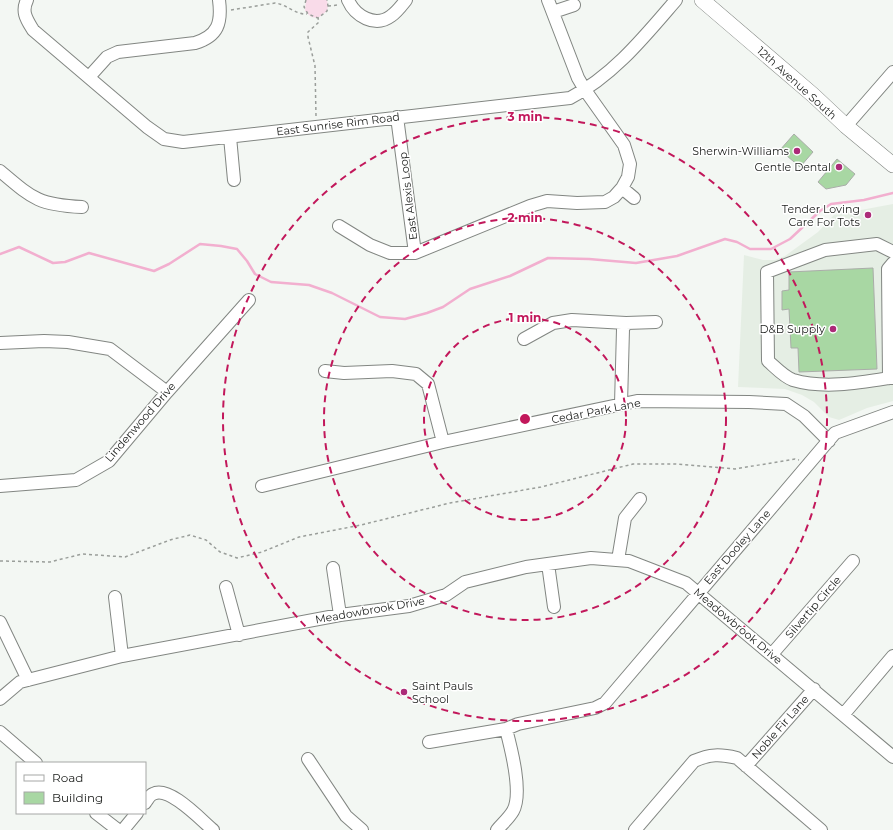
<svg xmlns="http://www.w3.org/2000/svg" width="893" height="830" viewBox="0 0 893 830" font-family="Montserrat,sans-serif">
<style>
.built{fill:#e5eee4}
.green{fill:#f9dbe9}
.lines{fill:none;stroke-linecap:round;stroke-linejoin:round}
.stream{stroke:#f2afcf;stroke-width:2.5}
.building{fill:#a8d7a3;stroke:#aaada9}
.minor-casing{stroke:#828682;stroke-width:14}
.major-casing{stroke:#828682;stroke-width:16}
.path{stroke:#9a9e9a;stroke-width:1.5;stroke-dasharray:3 3;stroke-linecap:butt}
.minor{stroke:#fff;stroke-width:12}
.major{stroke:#fff;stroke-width:15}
.ring{fill:none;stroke:#c2185b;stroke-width:2;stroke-dasharray:7 5}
.poi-dot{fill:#ac2b78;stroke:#fff;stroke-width:1.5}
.labels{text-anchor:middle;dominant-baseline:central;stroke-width:3;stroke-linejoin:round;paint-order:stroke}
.street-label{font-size:11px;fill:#212321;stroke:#fff}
.poi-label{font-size:11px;fill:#212321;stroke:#fff;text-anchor:end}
.centre{fill:#c2185b;stroke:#fff;stroke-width:2}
.ring-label{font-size:12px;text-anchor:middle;font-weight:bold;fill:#c2185b;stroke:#fff;stroke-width:3;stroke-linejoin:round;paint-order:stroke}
</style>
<rect width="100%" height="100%" fill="#f3f7f3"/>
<path class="built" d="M893 204V401L867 408 839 420 829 417 814 402 802 395 785 389 738 387 744 255 763 260H775L785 256 818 232 834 215Z"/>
<path class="green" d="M306 0H327L328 6 327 11 318 18 311 17 305 11Z"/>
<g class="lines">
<path class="stream" d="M0 254 19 247 53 263 65 262 89 253 154 271 169 264 200 244 221 246 237 249 247 261 255 274 271 282 309 285 332 293 380 317 405 319 427 313 443 307 470 289 510 276 548 258 589 259 636 263 677 256 725 239 737 242 750 249H771L790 239 820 211 831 204 864 200 893 193"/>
</g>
<path class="building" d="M794 134 813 152 800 167 780 150Z
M837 159 855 174 846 185 826 189 818 182Z
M873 268 877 369 799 372 798 348H791L789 309 782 310V291L789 290V272Z"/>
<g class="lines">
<defs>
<path id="minor" d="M27 0C21 12 27 20 33 30L147 127 164 139 183 142 570 98C613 76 645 36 676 0
M348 0C355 16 375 28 391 16 397 12 402 5 406 0
M553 12 574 5
M89 77 107 57 118 52 195 43C218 36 222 23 219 0
M397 117 415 253 530 206 547 201 577 203 605 202 614 197 622 188 628 177 630 164 624 145 585 90 578 78 548 0
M846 126 893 72
M230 137 234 180
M0 171C32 198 38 205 82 207
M622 188 634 198
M339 226 370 245 390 253H415
M893 263 888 269 889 378H893
M626 323 656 322
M524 339 553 323 572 320 626 323 623 329 621 404
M0 343 44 341 68 342 110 349 167 392
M325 371 344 373 392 371 416 374 428 384 443 442
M889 378C858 383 823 389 793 380 784 377 775 367 768 361L767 272 825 250 877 244 893 252
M0 486 76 480 109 461 167 392 249 300
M262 486 443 442 637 401 749 402 786 404 804 416 829 441
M618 560 625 518 640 499
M548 564 554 607
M333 568 340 615
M226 587 239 635
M115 597 122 656
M0 622 28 680
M772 654 853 561
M0 699 20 682 122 656 340 615 409 606 446 595 465 582 526 567 591 558 629 561 686 583 893 757
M843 715 893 656
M0 732 36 763
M429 742 506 729 518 724 595 708 605 703 835 433 893 412
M308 759 346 816 362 830
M746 766 814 689
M145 803C147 800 150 795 153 794 169 785 201 820 213 830
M96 813 118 830
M123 830 137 813
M497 830C502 824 509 818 513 811 523 793 511 748 506 729
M635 830 694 761C710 754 720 754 737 758L821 830"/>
<path id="major" d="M702 0 813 95 846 126 893 165"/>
</defs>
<use href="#minor" class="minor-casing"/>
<use href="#major" class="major-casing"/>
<path class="path" d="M306 0 304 7 308 14 318 18 327 11 328 6 327 0
M328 6 338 5
M231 10 275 3C286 4 296 15 307 14
M316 116 315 66 308 37V32L319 22 318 18
M0 561 50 562 82 554 125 557 170 540 190 535 206 540 220 552 237 558 262 552 299 537 361 525 450 503 541 487 633 464H676L735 469 795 459 799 460"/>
<use href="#minor" class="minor"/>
<use href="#major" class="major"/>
</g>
<g class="ring">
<circle cx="525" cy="419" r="101"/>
<circle cx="525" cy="419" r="201"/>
<circle cx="525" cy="419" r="302"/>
</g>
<g class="poi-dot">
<circle cx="797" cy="151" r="4"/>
<circle cx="839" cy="167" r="4"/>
<circle cx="868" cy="215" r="4"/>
<circle cx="833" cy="329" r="4"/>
<circle cx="404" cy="692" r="4"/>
</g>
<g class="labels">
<g class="street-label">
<text transform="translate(797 83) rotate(42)">12th Avenue South</text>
<text transform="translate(338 124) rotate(-7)">East Sunrise Rim Road</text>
<text transform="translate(408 196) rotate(-97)">East Alexis Loop</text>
<text transform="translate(596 411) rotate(-11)">Cedar Park Lane</text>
<text transform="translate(140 422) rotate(-49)">Lindenwood Drive</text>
<text transform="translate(737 547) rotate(-49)">East Dooley Lane</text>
<text transform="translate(813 607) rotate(-49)">Silvertip Circle</text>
<text transform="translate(370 610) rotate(-10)">Meadowbrook Drive</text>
<text transform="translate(738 626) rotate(40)">Meadowbrook Drive</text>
<text transform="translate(780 727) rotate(-49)">Noble Fir Lane</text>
</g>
<g class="poi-label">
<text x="789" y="151">Sherwin-Williams</text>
<text x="831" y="167">Gentle Dental</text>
<text x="860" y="209">Tender Loving<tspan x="860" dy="13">Care For Tots</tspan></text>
<text x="825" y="329">D&amp;B Supply</text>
<text x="412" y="686" text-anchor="start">Saint Pauls<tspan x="412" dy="13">School</tspan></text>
</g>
</g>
<circle cx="525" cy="419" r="6" class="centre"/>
<g class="ring-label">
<text x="525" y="121">3 min</text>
<text x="525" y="222">2 min</text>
<text x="525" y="322">1 min</text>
</g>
<rect x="16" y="762" width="130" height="52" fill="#ffffff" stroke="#a6a7a6"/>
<rect x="24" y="775" width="20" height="6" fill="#ffffff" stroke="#a6a7a6"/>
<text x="52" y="782" font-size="12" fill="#212321">Road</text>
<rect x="24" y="792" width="20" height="12" fill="#a8d7a3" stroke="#a6a7a6"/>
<text x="52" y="802" font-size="12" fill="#212321">Building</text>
</svg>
